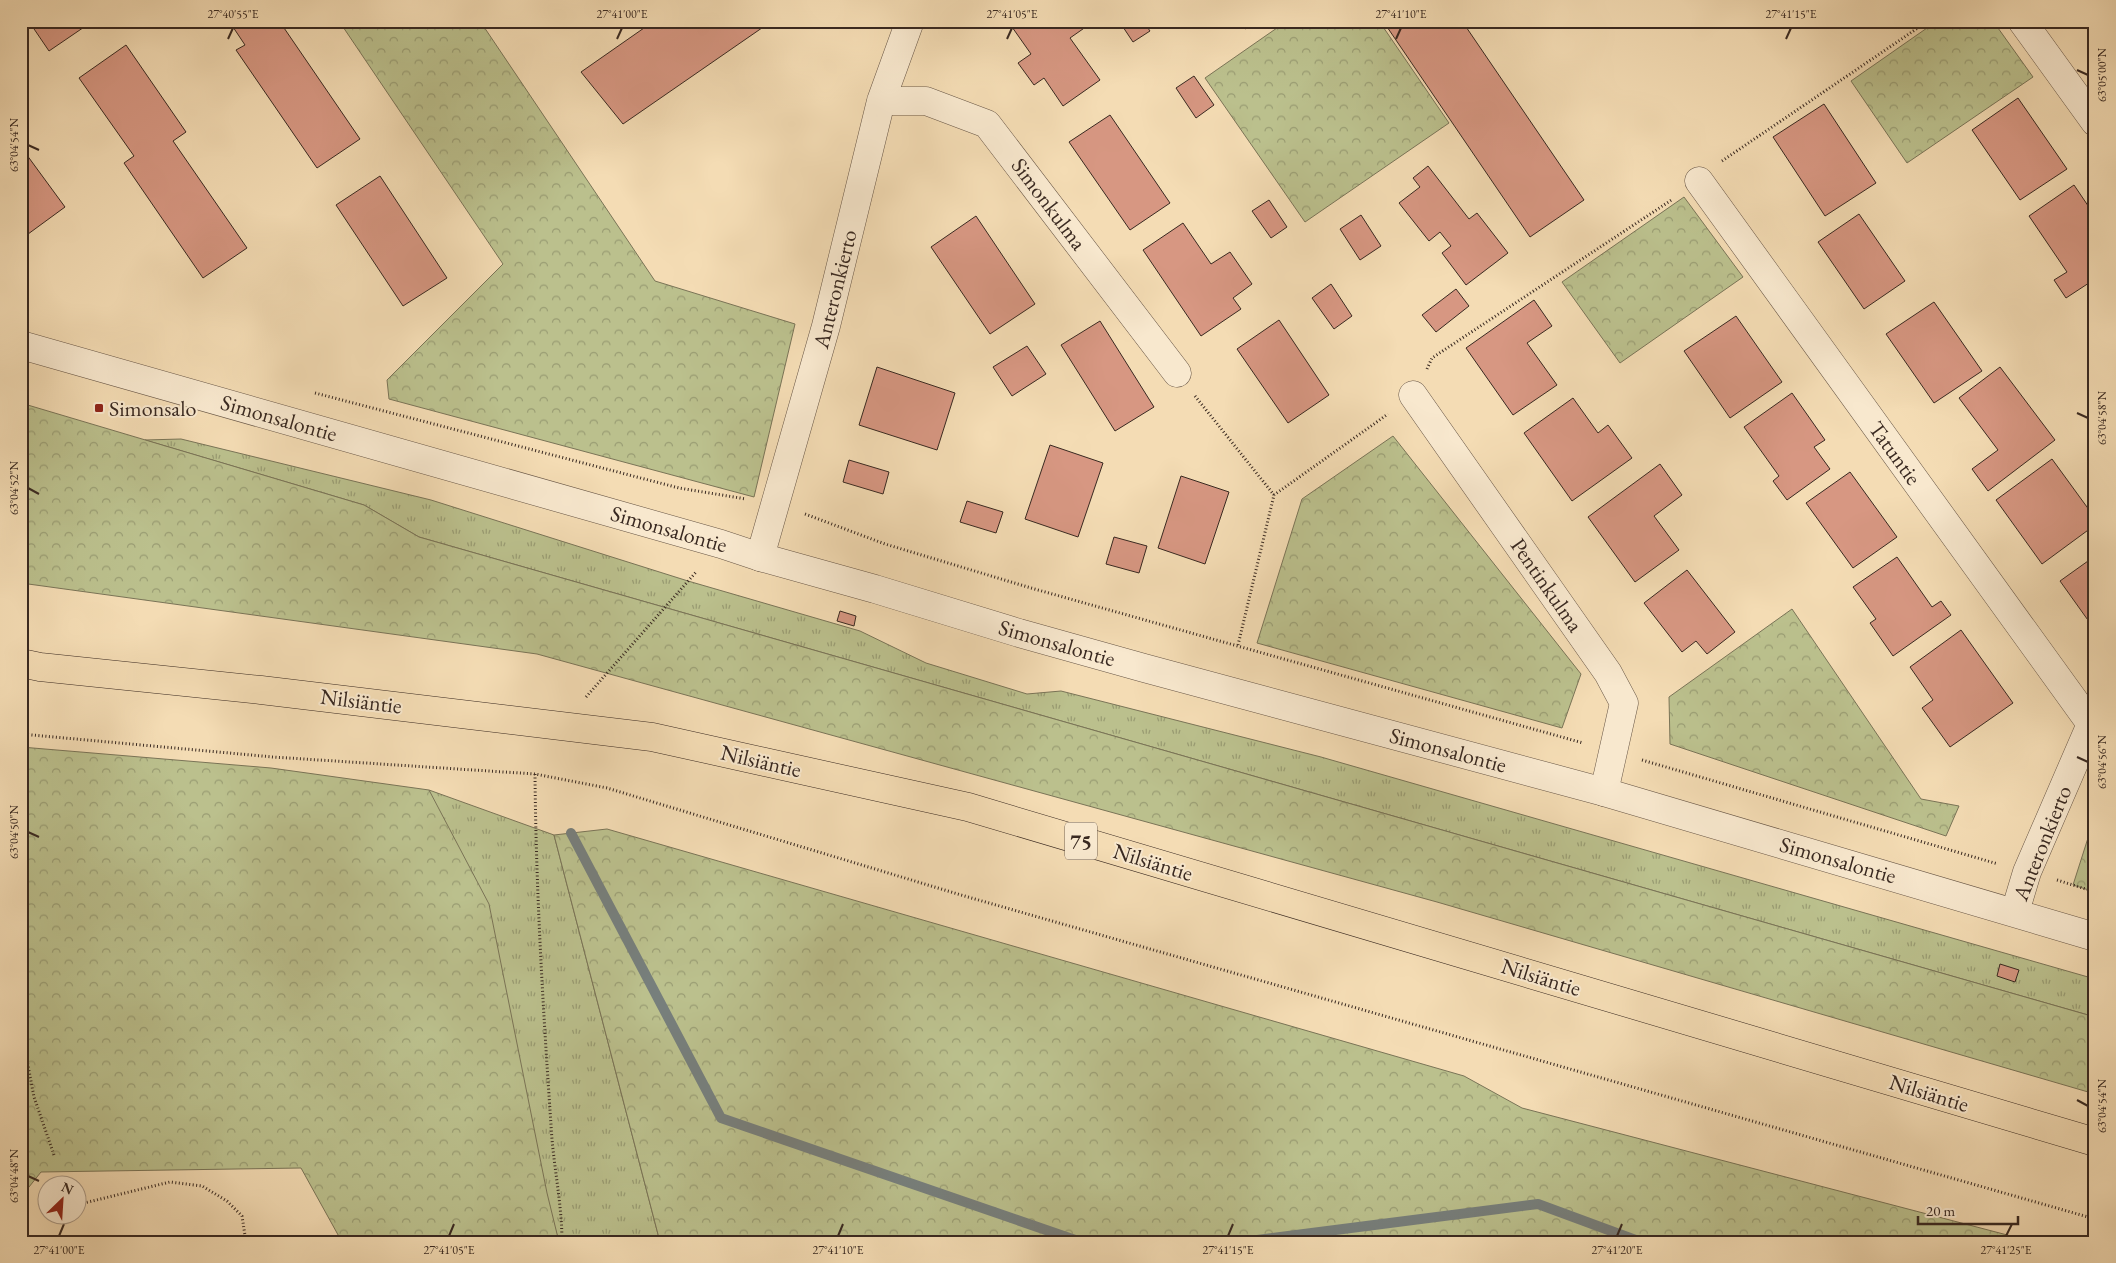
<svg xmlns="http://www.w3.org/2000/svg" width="2116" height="1263" viewBox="0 0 2116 1263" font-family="'EB Garamond',serif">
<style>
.grass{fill:url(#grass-tufts);stroke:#7a7457}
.forest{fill:url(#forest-crowns);stroke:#7a7457}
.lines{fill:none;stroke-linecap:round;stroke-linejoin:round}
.stream{stroke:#777f7c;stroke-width:10}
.building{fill:#d79782;stroke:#392921}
.minor-casing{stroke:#685646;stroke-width:29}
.tertiary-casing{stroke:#685646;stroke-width:29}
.primary-casing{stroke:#392921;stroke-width:29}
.path{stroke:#392921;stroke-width:3;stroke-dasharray:1 2.5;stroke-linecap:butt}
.minor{stroke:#f8e8ce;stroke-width:28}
.tertiary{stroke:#f8e8ce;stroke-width:28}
.primary{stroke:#f4dcb4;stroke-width:28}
.ticks{fill:none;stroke:#392921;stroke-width:2}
.poi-dot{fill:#8f2418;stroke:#f8e8ce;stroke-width:2}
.labels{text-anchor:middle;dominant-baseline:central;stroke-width:4;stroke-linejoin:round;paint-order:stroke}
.shield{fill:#f8e8ce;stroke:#726255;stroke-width:1}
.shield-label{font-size:21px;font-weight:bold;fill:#392921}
.street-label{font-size:22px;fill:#392921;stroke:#f8e8ce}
.poi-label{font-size:22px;fill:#392921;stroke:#f8e8ce;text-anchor:start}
.neatline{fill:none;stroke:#392921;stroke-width:2}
.ticks-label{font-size:12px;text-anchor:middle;fill:#392921}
</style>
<defs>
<pattern id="grass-tufts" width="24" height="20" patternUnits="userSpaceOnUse" patternTransform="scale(1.25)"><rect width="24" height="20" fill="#bbc08d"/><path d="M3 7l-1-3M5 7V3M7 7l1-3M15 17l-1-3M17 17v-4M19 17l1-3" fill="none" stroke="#999c73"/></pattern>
<pattern id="forest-crowns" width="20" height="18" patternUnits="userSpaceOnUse" patternTransform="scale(1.25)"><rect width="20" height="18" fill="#bbc08d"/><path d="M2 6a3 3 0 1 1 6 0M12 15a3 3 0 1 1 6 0" fill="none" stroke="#999c73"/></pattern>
</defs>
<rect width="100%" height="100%" fill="#f4dcb4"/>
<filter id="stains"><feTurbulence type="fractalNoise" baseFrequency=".004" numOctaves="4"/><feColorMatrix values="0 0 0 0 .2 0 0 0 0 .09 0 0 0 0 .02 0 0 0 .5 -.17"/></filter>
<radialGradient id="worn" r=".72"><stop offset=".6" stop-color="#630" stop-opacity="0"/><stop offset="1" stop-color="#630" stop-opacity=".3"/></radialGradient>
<path class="grass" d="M181 439 431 500 688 581 860 631 926 663 1027 694 1061 691 1321 757 2095 979V1017L419 537 364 505 145 440Z
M429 790 554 835 660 1242H559Z"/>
<path class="forest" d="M339 21H480L655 281 795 324 754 497 389 399 387 380 503 264Z
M1287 21H1379L1449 123 1305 222 1205 78Z
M1937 21H1993L2033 77 1907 163 1851 81Z
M1684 197 1743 277 1620 363 1562 282Z
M21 403 364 505 419 537 2095 1017V1094L1437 902 537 654 21 583Z
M1393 436 1581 674 1562 728 1257 643 1302 499Z
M1792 609 1921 799 1959 806 1946 836 1670 744 1669 697Z
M21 747 271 768 429 790 489 904 547 1193 559 1242H342L301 1168 41 1172 21 1197Z
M2095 816V892L2073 885Z
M607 829 1464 1076 1522 1108 2034 1242H660L554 835Z"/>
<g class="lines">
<path class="stream" d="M571 833 721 1118 1081 1242
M1242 1242 1538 1204 1641 1242"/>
</g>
<path class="building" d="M32 21H93L49 51 30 23Z
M229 21H288L282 25 360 139 317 168 236 50 245 45Z
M654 21H772L623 124 581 72Z
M1020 21H1088L1090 24 1070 38 1100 80 1063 106 1044 78 1034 85 1018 63 1031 54 1012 27Z
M1119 21H1143L1150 31 1133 42Z
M1239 21H1257L1245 29Z
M1383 21H1462L1584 200 1530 237Z
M2085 21H2095V32L2093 33Z
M126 45 186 132 173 141 247 248 203 278 124 163 134 156 79 78Z
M1194 76 1214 105 1196 118 1176 88Z
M2018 98 2067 169 2020 200 1972 130Z
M1824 104 1876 183 1825 216 1773 137Z
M1110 115 1170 203 1130 230 1069 142Z
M21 147 65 207 24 237 21 233Z
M1428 166 1469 219 1477 213 1508 253 1466 285 1442 253 1451 246 1440 232 1429 241 1399 203 1420 187 1413 178Z
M380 176 447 278 403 306 336 205Z
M2074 185 2095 216V279L2066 298 2054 280 2067 272 2029 216Z
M1269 200 1287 227 1271 238 1252 211Z
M1859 214 1905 281 1864 309 1818 242Z
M1361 215 1381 246 1360 260 1340 229Z
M976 216 1035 304 990 334 931 247Z
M1183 223 1211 264 1230 252 1252 284 1233 298 1241 309 1201 336 1143 250Z
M1331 284 1352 316 1334 329 1312 298Z
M1456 289 1469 306 1436 332 1422 315Z
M1534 300 1552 326 1527 343 1557 385 1513 415 1466 348Z
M1934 302 1982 371 1934 403 1886 334Z
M1736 316 1782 382 1730 418 1684 351Z
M1279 320 1329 395 1288 423 1237 349Z
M1100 321 1154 407 1115 431 1061 345Z
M1027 346 1046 374 1012 396 993 367Z
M877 367 955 393 937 450 859 425Z
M2000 367 2055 440 1988 491 1972 469 1998 450 1959 398Z
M1792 393 1825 440 1814 447 1830 469 1787 500 1773 481 1779 476 1744 427Z
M1573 398 1598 433 1608 425 1632 458 1572 501 1524 433Z
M1050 445 1103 463 1078 537 1025 519Z
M2052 459 2095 518V525L2042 564 1996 500Z
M849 460 889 472 883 494 843 482Z
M1660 464 1682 495 1654 516 1679 550 1635 582 1588 517Z
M1850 472 1897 537 1853 568 1806 503Z
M1181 476 1229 492 1205 564 1158 548Z
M967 501 1003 512 996 533 960 522Z
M1114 537 1147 546 1139 573 1106 564Z
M2095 556V630L2060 581Z
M1897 557 1932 607 1941 601 1951 615 1893 656 1870 623 1876 619 1853 587Z
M1687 570 1735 632 1707 654 1696 641 1682 652 1644 603Z
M840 611 856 616 854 626 837 621Z
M1961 630 2013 703 1950 747 1922 708 1933 700 1910 667Z
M2000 964 2019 970 2015 982 1997 976Z"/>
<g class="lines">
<defs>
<path id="minor" d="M2022 21 2095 122
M881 101H926L987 124 1177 373
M1699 181 2091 724
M1413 395 1608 673 1624 703 1604 792
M760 557 826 326 881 101 910 21
M2015 912 2027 872 2091 724 2095 721"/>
<path id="tertiary" d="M21 345 721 544 760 557 875 589 1019 633 1144 668 1604 792 2095 937"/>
<path id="primary" d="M21 663 40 667 261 690 652 737 968 807 2095 1142"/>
</defs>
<use href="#minor" class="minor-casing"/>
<use href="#tertiary" class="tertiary-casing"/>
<use href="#primary" class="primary-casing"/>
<path class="path" d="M1722 161 1928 21
M1427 369 1432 358 1673 199
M315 393 679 488 746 499
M1195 396 1274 495
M805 514 885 544 1031 588 1583 743
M1238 645 1274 495 1388 414
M586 697 697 571
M21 734 273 757 535 774 607 788 961 895 2095 1219
M1642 760 1998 864
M535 774C536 891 543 1008 551 1125 553 1164 562 1203 562 1242
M2057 880 2095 892
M21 1029 34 1097 54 1155
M80 1204 170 1182 202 1186 227 1201 242 1216 246 1242"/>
<use href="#minor" class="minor"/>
<use href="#tertiary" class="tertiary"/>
<use href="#primary" class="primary"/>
</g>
<path class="ticks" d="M228 39 233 28M617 39 622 28M1007 39 1012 28M1396 39 1401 28M1786 39 1791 28M2077 70 2088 75M28 145 39 150M2077 413 2088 418M28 488 39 494M2077 757 2088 762M28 832 39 837M2077 1100 2088 1106M28 1176 39 1181M59 1236 64 1224M449 1236 454 1224M838 1236 843 1224M1228 1236 1233 1224M1617 1236 1622 1224M2006 1236 2012 1224"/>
<rect class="poi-dot" x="94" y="403" width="10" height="10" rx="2.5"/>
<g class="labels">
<rect class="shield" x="1065" y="822.5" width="32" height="37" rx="4"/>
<g class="shield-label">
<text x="1081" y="841">75</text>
</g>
<g class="street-label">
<text transform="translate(1049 204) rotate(53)">Simonkulma</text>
<text transform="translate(835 289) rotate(-76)">Anteronkierto</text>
<text transform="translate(279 418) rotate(16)">Simonsalontie</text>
<text transform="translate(1895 453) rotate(54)">Tatuntie</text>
<text transform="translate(669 529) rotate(16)">Simonsalontie</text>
<text transform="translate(1547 585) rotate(55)">Pentinkulma</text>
<text transform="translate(1057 643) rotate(16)">Simonsalontie</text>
<text transform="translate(361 701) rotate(7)">Nilsiäntie</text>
<text transform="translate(1448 750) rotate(15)">Simonsalontie</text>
<text transform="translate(761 761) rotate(13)">Nilsiäntie</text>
<text transform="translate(2042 843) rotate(-68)">Anteronkierto</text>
<text transform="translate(1838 860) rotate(16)">Simonsalontie</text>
<text transform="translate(1153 862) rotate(17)">Nilsiäntie</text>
<text transform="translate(1541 977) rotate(17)">Nilsiäntie</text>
<text transform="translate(1929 1093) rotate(17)">Nilsiäntie</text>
</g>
<g class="poi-label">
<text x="109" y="408">Simonsalo</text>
</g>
</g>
<rect width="2116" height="1263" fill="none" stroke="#f4dcb4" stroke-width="55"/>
<g transform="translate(62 1200) rotate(25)"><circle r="24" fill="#f8e8ce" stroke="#ac9c89"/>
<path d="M0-4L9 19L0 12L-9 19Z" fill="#8f2418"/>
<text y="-8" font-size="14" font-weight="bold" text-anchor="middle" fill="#392921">N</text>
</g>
<path d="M1918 1216v8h100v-8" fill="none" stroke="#392921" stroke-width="2.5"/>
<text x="1926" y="1216" font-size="15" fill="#392921" stroke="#f8e8ce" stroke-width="4" paint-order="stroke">20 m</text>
<rect x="28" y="28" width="2060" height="1208" class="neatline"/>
<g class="ticks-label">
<text x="233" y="18">27°40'55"E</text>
<text x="622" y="18">27°41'00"E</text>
<text x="1012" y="18">27°41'05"E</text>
<text x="1401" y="18">27°41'10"E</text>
<text x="1791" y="18">27°41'15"E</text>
<text transform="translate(2102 75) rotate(-90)" y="4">63°05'00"N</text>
<text transform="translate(14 145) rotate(-90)" y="4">63°04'54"N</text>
<text transform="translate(2102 418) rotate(-90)" y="4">63°04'58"N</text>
<text transform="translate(14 488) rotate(-90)" y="4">63°04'52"N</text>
<text transform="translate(2102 762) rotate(-90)" y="4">63°04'56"N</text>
<text transform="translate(14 832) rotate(-90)" y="4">63°04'50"N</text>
<text transform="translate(2102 1106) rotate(-90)" y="4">63°04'54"N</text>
<text transform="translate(14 1176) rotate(-90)" y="4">63°04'48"N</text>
<text x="59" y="1254">27°41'00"E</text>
<text x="449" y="1254">27°41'05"E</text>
<text x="838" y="1254">27°41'10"E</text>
<text x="1228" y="1254">27°41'15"E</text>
<text x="1617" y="1254">27°41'20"E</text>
<text x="2006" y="1254">27°41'25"E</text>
</g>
<rect width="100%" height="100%" filter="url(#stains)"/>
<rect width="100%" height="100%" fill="url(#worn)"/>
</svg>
